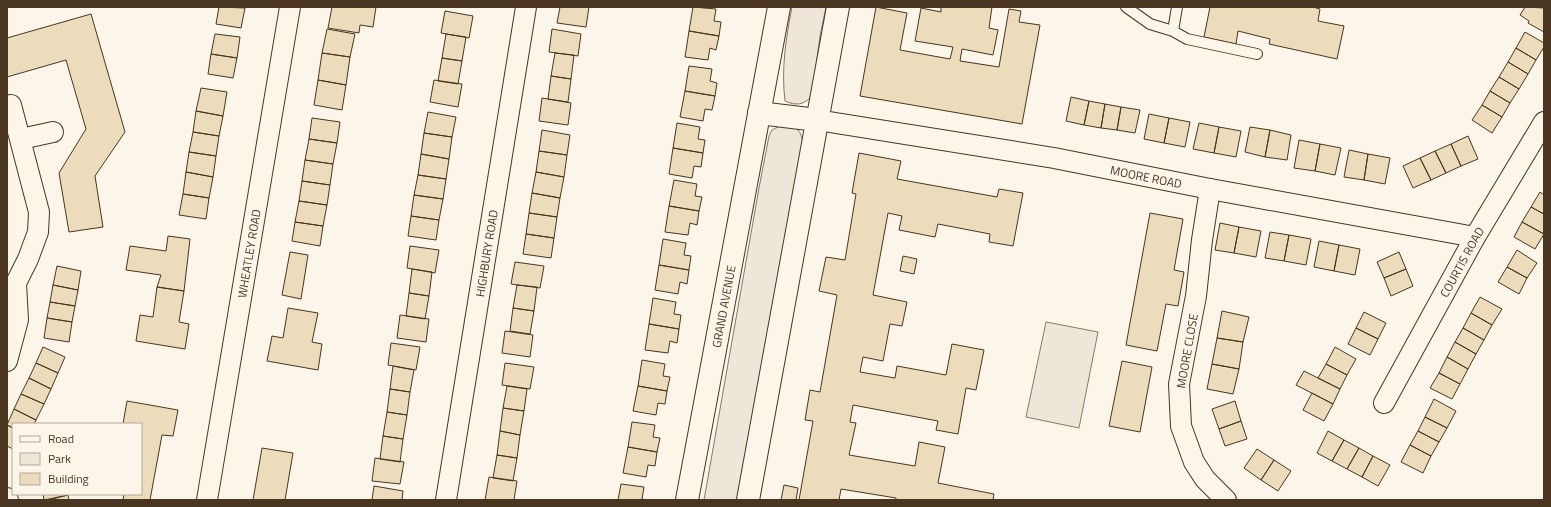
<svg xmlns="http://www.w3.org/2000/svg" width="1551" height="507" viewBox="0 0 1551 507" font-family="'Titillium Web',sans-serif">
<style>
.green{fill:#ede6d9;stroke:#887966}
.building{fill:#ecdcbc;stroke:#4a3520}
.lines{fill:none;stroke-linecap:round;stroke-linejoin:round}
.service-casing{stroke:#4a3520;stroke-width:12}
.minor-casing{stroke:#4a3520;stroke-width:22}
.tertiary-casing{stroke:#4a3520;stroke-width:24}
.service{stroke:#fbf6e9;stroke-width:10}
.minor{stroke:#fbf6e9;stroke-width:20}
.tertiary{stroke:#fbf6e9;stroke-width:22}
.labels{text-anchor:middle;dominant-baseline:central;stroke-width:3;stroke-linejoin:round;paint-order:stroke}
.street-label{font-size:12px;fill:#4a3520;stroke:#fbf6e9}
</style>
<rect width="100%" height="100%" fill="#fbf6e9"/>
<path class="green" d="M792 7H826L820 36 812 96C804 105 796 106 785 101 781 69 786 38 792 7Z
M784 124C799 127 802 132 803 147L740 500H704L759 188 769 136 772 130Z
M1046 322 1098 332 1079 428 1026 417Z"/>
<path class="building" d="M219 7 245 8 241 28 216 24Z
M332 7H376L373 27 360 25 359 33 328 28Z
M560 7H589L586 27 557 23Z
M693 7 716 9 714 21 721 22 719 36 689 31Z
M876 7 907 13 900 50 950 59 953 47 915 41 921 8 941 12V7H992L989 28 998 30 993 55 962 49 960 61 999 67 1009 9 1021 11 1019 22 1040 25 1022 124 860 96Z
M1210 7H1313L1320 9 1318 21 1344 26 1337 59 1269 44 1270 39 1238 31 1236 44 1204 37Z
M1525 7 1544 8V32L1528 23 1529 21 1520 15Z
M445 11 473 16 469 38 441 33Z
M91 14 125 132 95 176 103 227 69 232 59 173 86 129 66 60 7 77V38Z
M327 29 355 34 350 57 322 53Z
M552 29 581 34 578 56 549 52Z
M689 31 719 36 716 50 710 48 708 60 685 57Z
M1525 32 1544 43V47L1536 60 1516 48Z
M215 34 240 37 237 58 211 54Z
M446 34 466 37 462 61 442 58Z
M1516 48 1536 60 1528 74 1508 62Z
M322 53 350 57 346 85 318 80Z
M555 53 574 55 571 79 551 76Z
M211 54 237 58 233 78 208 74Z
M442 58 462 61 458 84 438 81Z
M1508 62 1528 74 1519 89 1499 77Z
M689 66 712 69 710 81 717 83 715 96 685 91Z
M551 76 571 79 568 102 548 99Z
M1499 77 1519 89 1510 103 1490 91Z
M318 80 346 85 342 110 314 105Z
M434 80 462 84 458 107 430 102Z
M201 88 227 92 223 116 196 111Z
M685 91 715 96 712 110 705 109 703 121 680 117Z
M1490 91 1510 103 1502 117 1482 105Z
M1071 97 1089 101 1084 125 1066 121Z
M542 98 571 103 568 125 539 121Z
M1089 101 1105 104 1101 128 1084 125Z
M1105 104 1121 107 1117 130 1101 128Z
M1482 105 1502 117 1492 133 1472 120Z
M1121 107 1140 110 1135 133 1117 130Z
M196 111 223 116 219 136 193 132Z
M428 112 456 117 452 137 424 133Z
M1149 114 1169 118 1164 143 1144 139Z
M312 118 340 122 337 143 309 139Z
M1169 118 1190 122 1185 147 1164 143Z
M677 123 700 127 698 139 705 140 703 153 673 148Z
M1199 123 1219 127 1214 153 1193 149Z
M1219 127 1241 131 1236 157 1214 153Z
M1250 127 1270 130 1265 157 1245 152Z
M542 130 570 135 567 155 539 151Z
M1270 130 1291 135 1287 160 1265 157Z
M193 132 219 136 216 156 189 152Z
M424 133 452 137 449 159 421 154Z
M1468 136 1478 159 1461 166 1451 144Z
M309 139 337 143 333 164 305 160Z
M1299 140 1320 144 1315 171 1294 168Z
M1320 144 1341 148 1335 175 1315 171Z
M1451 144 1461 166 1446 173 1435 151Z
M673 148 703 153 701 167 694 166 692 178 669 174Z
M1349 150 1368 154 1364 180 1344 177Z
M539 151 567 155 564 177 536 172Z
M1435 151 1446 173 1431 180 1420 158Z
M189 152 216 156 213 177 186 172Z
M859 153 901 161 897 179 997 197 999 189 1023 193 1013 246 989 242 990 234 938 224 935 237 899 230 902 216 888 213 873 295 907 302 902 326 890 324 883 361 863 357 860 372 895 378 897 366 946 375 952 344 984 350 976 390 966 388 958 434 936 430 938 421 853 405 850 422 856 423 849 455 915 466 919 442 945 447 938 483 994 494 993 500H896V498L841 489 839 500H799L813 421 805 420 810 390 820 392 837 295 819 291 826 257 845 260 856 194 852 193Z
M421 154 449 159 446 179 418 175Z
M1368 154 1390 158 1385 184 1364 180Z
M1420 158 1431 180 1413 188 1403 166Z
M305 160 333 164 330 185 302 181Z
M186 172 213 177 209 198 183 194Z
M536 172 564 177 560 198 532 193Z
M418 175 446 179 443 199 414 195Z
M674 180 697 184 695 196 702 197 699 211 669 206Z
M302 181 330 185 327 205 299 201Z
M1540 192 1544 195V214L1531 207Z
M532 193 560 198 557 217 529 213Z
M183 194 209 198 206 219 179 215Z
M414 195 443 199 439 220 411 216Z
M299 201 327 205 323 226 295 222Z
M669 206 699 211 697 225 690 223 688 235 665 232Z
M1531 207 1544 214V234L1522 222Z
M529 213 557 217 554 238 526 234Z
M1150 213 1183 219 1174 270 1184 272 1178 306 1166 304 1157 351 1126 345Z
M411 216 439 220 436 240 408 236Z
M295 222 323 226 320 246 292 241Z
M1522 222 1544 234 1535 249 1514 237Z
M1220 223 1239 227 1234 253 1215 250Z
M1239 227 1261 231 1256 257 1234 253Z
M1270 232 1289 235 1284 261 1265 258Z
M526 234 554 238 551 258 523 254Z
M1289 235 1311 239 1306 265 1284 261Z
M168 236 190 239 184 291 157 287 161 275 126 270 130 246 166 251Z
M663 239 686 243 684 255 691 256 689 270 659 265Z
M1319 241 1339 245 1334 271 1314 267Z
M1339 245 1360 249 1355 275 1334 271Z
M410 246 439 250 435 273 407 268Z
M1517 250 1537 263 1527 278 1507 267Z
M290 252 308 255 301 299 282 295Z
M1399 252 1406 269 1384 278 1377 262Z
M903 256 917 259 914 274 900 271Z
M515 262 544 266 540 288 511 284Z
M659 265 689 270 687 284 680 282 678 294 655 290Z
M57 266 81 271 78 290 53 285Z
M1507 267 1527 278 1519 294 1498 282Z
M412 269 432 272 429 296 409 293Z
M1406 269 1413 286 1391 296 1384 278Z
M53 285 78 290 75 306 50 302Z
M517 285 537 287 534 311 513 308Z
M157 287 184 291 179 322 189 324 185 349 136 341 140 315 153 317Z
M409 293 429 296 425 319 406 316Z
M1480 297 1502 309 1492 325 1471 313Z
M653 298 676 302 674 314 681 315 679 329 649 324Z
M50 302 75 306 72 322 47 318Z
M288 308 318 313 312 342 322 344 318 370 267 361 272 336 283 338Z
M513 308 534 311 530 334 510 331Z
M1222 311 1249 317 1243 342 1217 338Z
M1364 312 1386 323 1378 339 1356 328Z
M1471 313 1492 325 1484 340 1463 328Z
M400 315 429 319 426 342 397 338Z
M47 318 72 322 69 342 44 338Z
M649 324 679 329 677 343 670 341 668 353 645 350Z
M1356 328 1378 339 1370 355 1348 344Z
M1463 328 1484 340 1476 354 1455 342Z
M505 331 533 335 530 357 502 353Z
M1217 338 1243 342 1239 369 1212 364Z
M1455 342 1476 354 1468 369 1447 357Z
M391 343 420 347 416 370 388 365Z
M43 347 65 357 58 373 36 363Z
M1335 347 1356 359 1347 375 1326 364Z
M1447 357 1468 369 1460 384 1439 373Z
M642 360 665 364 663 376 670 377 667 391 638 386Z
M1122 361 1152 367 1140 432 1109 426Z
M36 363 58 373 51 389 29 378Z
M505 363 534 367 530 389 502 385Z
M1212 364 1239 369 1233 394 1207 389Z
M1326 364 1347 375 1340 389 1318 378Z
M393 366 414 370 410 392 390 389Z
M1304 371 1340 389 1333 404 1296 385Z
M1439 373 1460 384 1452 399 1430 388Z
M29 378 51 389 44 404 21 394Z
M507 386 527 389 524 411 503 408Z
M638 386 667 391 665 404 658 403 656 415 633 411Z
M390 389 410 392 407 415 387 412Z
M1312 393 1333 404 1324 421 1303 410Z
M21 394 44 404 36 420 14 409Z
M1434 399 1456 411 1447 428 1425 417Z
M127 401 178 410 173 436 162 435 150 500H123L124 494H141V424H123Z
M1235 401 1241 421 1219 429 1212 409Z
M503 408 524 411 520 435 500 431Z
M14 409 36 420 34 424H13V428L7 425Z
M387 412 407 415 403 439 383 436Z
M1425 417 1447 428 1439 442 1418 431Z
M1241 421 1247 439 1225 446 1219 429Z
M632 422 655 425 653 437 660 438 657 452 628 447Z
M7 425 13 428V449L7 446Z
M500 431 520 435 517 458 497 455Z
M1328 431 1344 440 1332 461 1317 453Z
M1418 431 1439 442 1431 456 1410 445Z
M383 436 403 439 400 462 380 459Z
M1344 440 1359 448 1347 469 1332 461Z
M1410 445 1431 456 1423 473 1401 462Z
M628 447 657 452 655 466 648 465 646 477 623 473Z
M262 448 293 453 285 500H253Z
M1359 448 1373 456 1362 477 1347 469Z
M1257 449 1274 460 1261 480 1244 468Z
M497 455 517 458 513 481 493 478Z
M1373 456 1390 465 1378 486 1362 477Z
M375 458 404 462 400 484 372 481Z
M1274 460 1291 471 1278 491 1261 480Z
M489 477 517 481 514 500H485Z
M621 484 644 487 642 499 646 500H618Z
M784 485 798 488 796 500H781Z
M374 486 403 491 402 500H372Z
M43 494H67L68 495 44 500Z
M68 495 69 500H49Z"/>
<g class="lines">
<defs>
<path id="service" d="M1126 7 1150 24 1173 31 1177 7
M1173 31 1187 39 1257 54"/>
<g id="minor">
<path id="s1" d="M817 120 1054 158 1210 189 1475 237"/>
<path d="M21 139 53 132"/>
<path d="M1210 189 1202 240 1196 296 1179 384 1181 426 1194 462 1205 479 1226 500"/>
<path d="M7 361 18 320 16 283 28 259 38 232 39 212 11 105"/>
<path id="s2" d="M1384 403 1475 237 1544 122"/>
<path d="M7 498 8 500"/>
<path id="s3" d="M207 500 290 7"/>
<path id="s4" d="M446 500 526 7"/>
</g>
<g id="tertiary">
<path d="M759 113 817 120"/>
<path id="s5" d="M687 500 779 7"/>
<path d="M748 500 838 7"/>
</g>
</defs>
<use href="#service" class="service-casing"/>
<use href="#minor" class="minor-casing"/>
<use href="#tertiary" class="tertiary-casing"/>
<use href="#service" class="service"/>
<use href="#minor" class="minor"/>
<use href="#tertiary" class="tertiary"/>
</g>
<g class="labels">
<g class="street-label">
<text stroke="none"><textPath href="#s1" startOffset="334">MOORE ROAD</textPath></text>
<text stroke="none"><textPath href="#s3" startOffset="250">WHEATLEY ROAD</textPath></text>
<text stroke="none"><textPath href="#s4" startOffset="250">HIGHBURY ROAD</textPath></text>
<text stroke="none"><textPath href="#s2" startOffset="161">COURTIS ROAD</textPath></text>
<text stroke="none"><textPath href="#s5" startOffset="197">GRAND AVENUE</textPath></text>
<text transform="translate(1187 351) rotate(-80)">MOORE CLOSE</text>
</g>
</g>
<rect width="1551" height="507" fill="none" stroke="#4a3520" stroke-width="16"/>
<rect x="12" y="423" width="130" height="72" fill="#fbf6e9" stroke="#b4a999"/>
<rect x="20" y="436" width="20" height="6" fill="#fbf6e9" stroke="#b4a999"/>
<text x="48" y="443" font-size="12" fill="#4a3520">Road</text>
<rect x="20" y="453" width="20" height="12" fill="#ede6d9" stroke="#b4a999"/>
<text x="48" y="463" font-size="12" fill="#4a3520">Park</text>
<rect x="20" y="473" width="20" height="12" fill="#ecdcbc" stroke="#b4a999"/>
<text x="48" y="483" font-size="12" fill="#4a3520">Building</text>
</svg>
